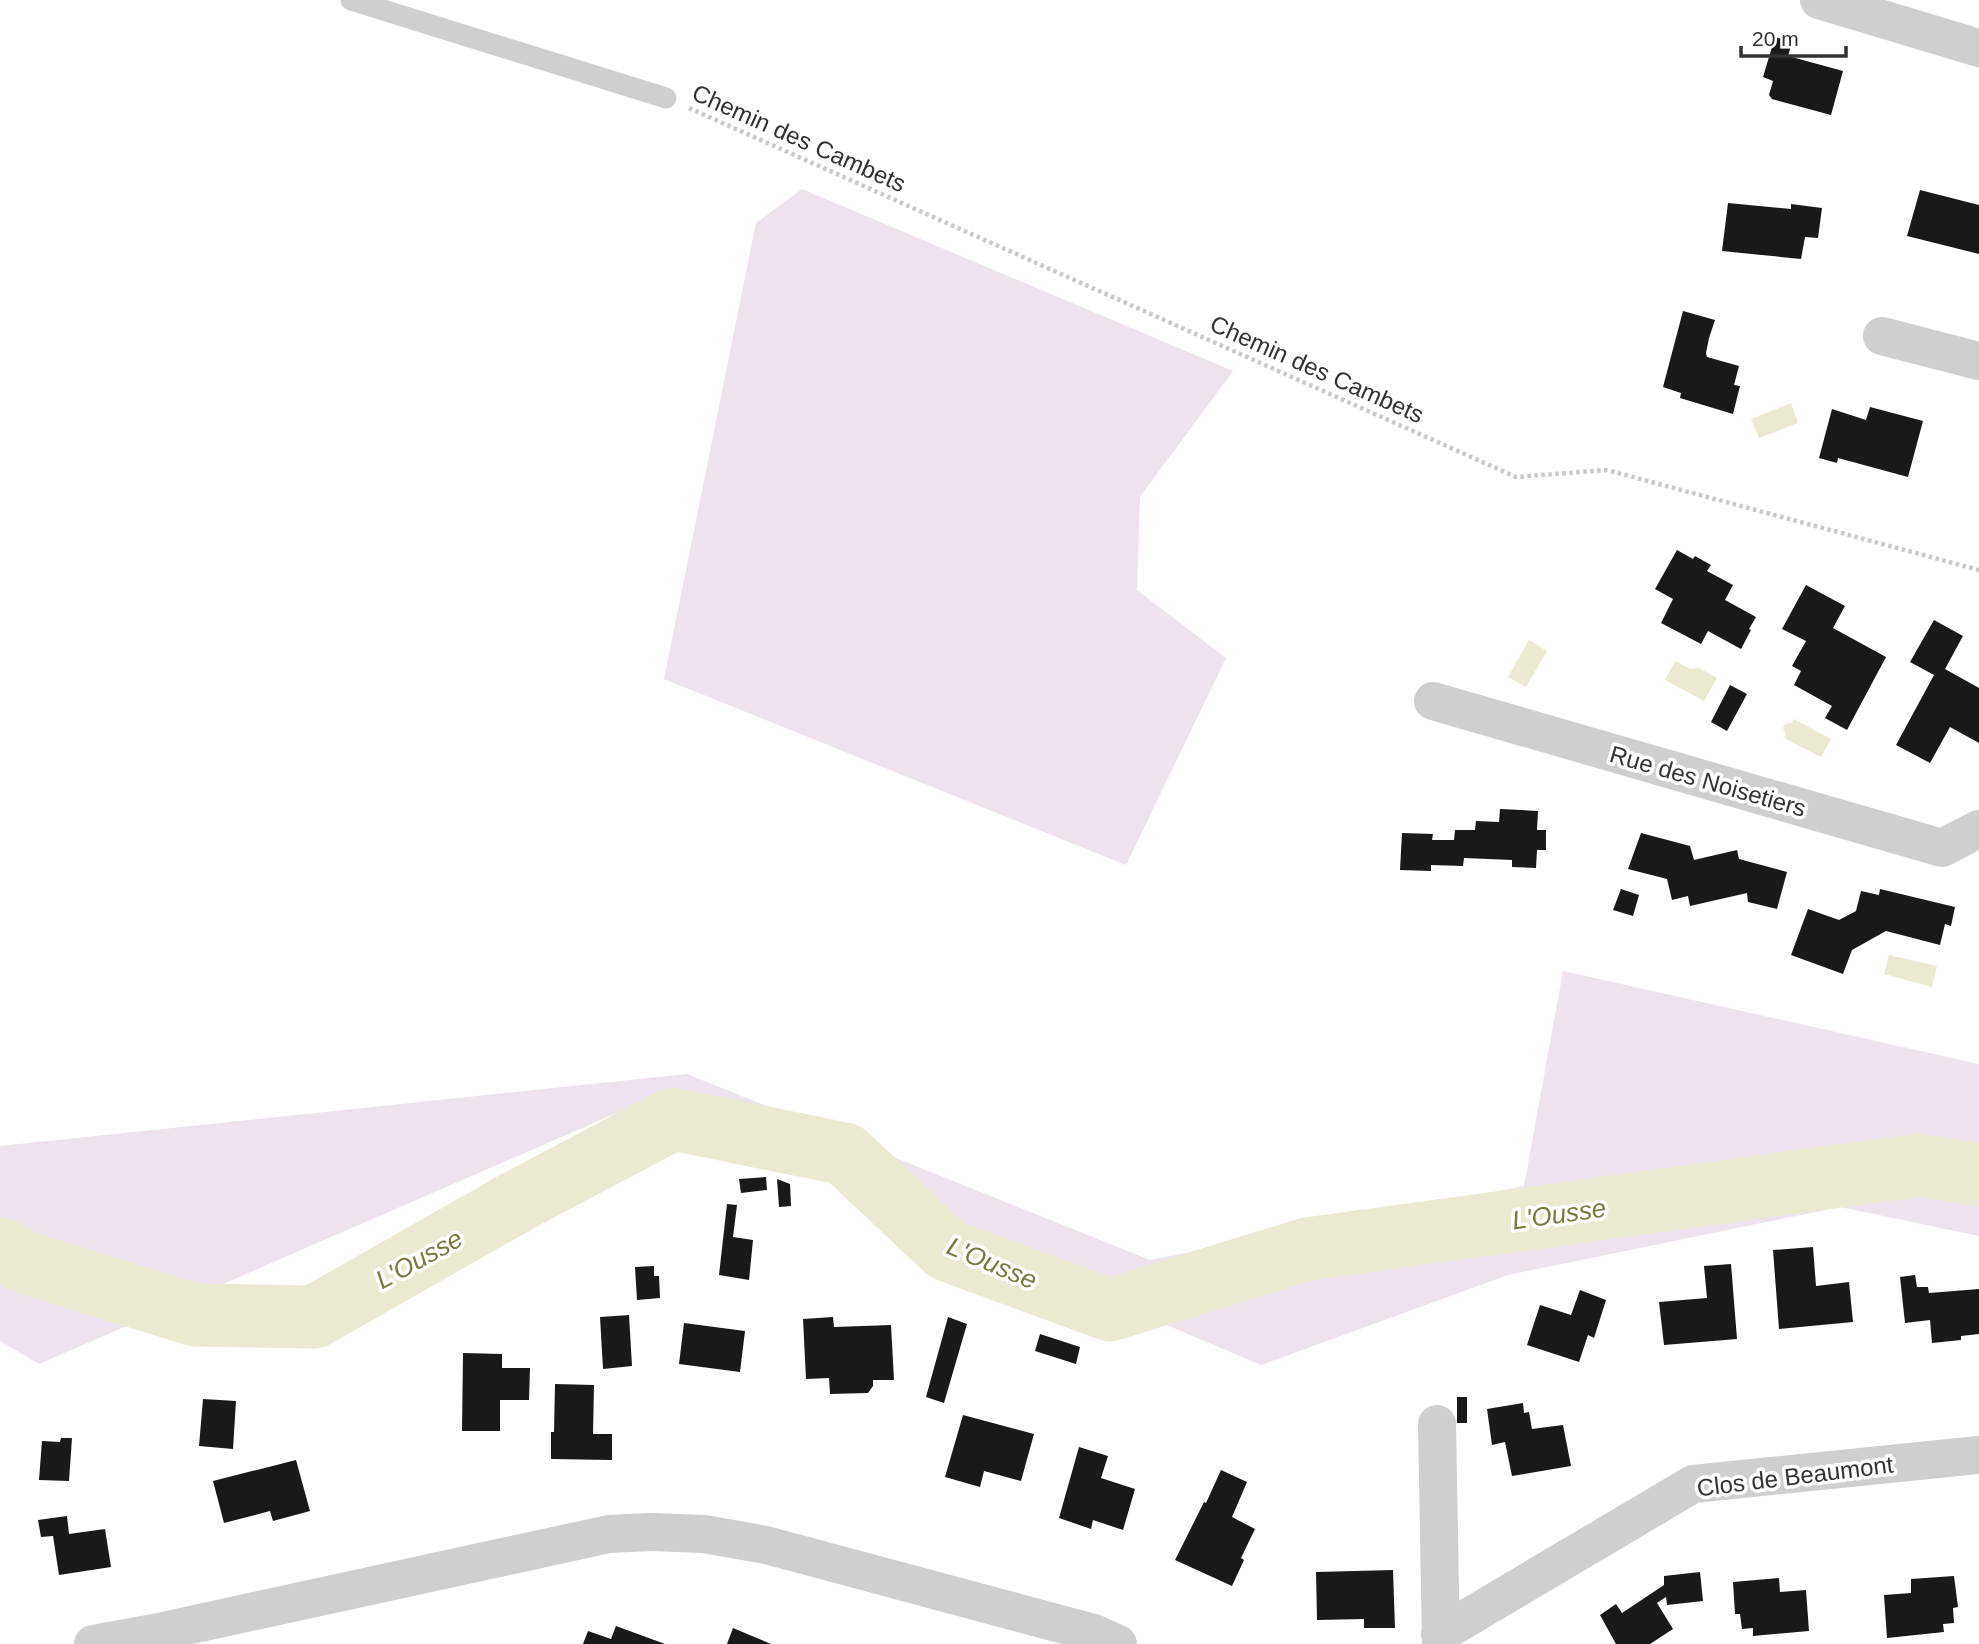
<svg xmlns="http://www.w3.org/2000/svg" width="1979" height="1644" viewBox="0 0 1979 1644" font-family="Arial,sans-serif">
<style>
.green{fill:#ede2ed}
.water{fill:#ebe9d1}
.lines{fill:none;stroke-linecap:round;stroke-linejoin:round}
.river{stroke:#ebe9d1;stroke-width:63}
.building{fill:#191919}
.path{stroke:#c9c9c9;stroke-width:4.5;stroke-dasharray:3.5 3.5;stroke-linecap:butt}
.service{stroke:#cfcfcf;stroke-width:21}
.minor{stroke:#cfcfcf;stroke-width:38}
.tertiary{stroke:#cfcfcf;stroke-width:38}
.labels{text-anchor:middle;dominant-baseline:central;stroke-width:7;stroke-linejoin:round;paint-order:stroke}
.street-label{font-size:24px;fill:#323232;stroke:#fff}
.water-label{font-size:26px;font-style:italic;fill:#7b773f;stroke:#fff}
</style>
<rect width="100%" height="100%" fill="#fff"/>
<path class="green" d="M802 189 1233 371 1140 497 1137 590 1226 658 1126 865 664 679 756 223Z
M1563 971 1979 1064V1236L1840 1207 1508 1275 1261 1365 642 1102 39 1364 0 1341V1146L687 1074 1150 1260 1524 1186Z"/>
<path class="water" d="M1791 403 1798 423 1759 438 1751 419Z
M1529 640 1547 651 1526 687 1508 677Z
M1675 661 1690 669 1699 668 1717 678 1704 701 1665 680Z
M1794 719 1831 739 1821 757 1784 738 1786 734 1783 728 1785 724 1792 723Z
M1889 955 1937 966 1932 987 1884 974Z"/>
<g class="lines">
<path class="river" d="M0 1249 24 1262 195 1315 314 1317 518 1201 673 1119 845 1154 947 1250 1110 1310 1307 1249 1919 1165 1979 1175"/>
</g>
<path class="building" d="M1775 37 1792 42 1788 56 1843 71 1831 115 1772 99 1769 95 1773 81 1763 77Z
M1920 190 1979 205V254L1907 236Z
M1728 203 1791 209V204L1822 208 1818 238 1805 237 1801 259 1722 251Z
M1683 311 1715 320 1709 338 1706 353 1707 357 1739 366 1734 385 1740 386 1733 414 1680 398 1681 393 1663 387Z
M1870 407 1923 421 1908 477 1838 458 1837 463 1819 458 1832 409 1866 420Z
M1677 550 1693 559 1695 556 1711 565 1707 571 1733 585 1725 600 1756 617 1749 629 1751 630 1741 649 1708 631 1701 644 1661 623 1673 599 1655 589Z
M1806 585 1845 606 1833 628 1886 657 1847 730 1825 718 1832 706 1794 685 1801 671 1792 666 1806 641 1782 629Z
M1934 620 1963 636 1945 669 1979 688V743L1950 727 1930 763 1896 745 1934 675 1910 662Z
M1730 685 1747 694 1727 731 1711 722Z
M1500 809 1538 811 1537 830H1546V850H1537L1536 868 1512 867V860L1464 858 1463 866 1431 865V871L1400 870 1402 833 1433 834 1432 840H1454L1455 830H1475L1476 821 1499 822Z
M1641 833 1690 846 1694 860 1737 850 1739 859 1787 872 1777 909 1748 902 1747 893 1690 906 1688 896 1672 900 1667 879 1628 869Z
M1621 889 1639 895 1633 916 1613 910Z
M1880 889 1955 907 1951 926 1945 924 1940 945 1886 931 1852 950 1843 974 1791 955 1808 909 1839 920 1856 911 1861 891 1879 895Z
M766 1177 767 1190 741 1193 739 1179Z
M777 1179 790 1184 791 1206 779 1207Z
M727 1204 737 1205 733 1237 753 1240 749 1280 719 1275Z
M1813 1247 1816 1286 1849 1282 1853 1322 1779 1329 1773 1250Z
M1731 1264 1737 1339 1664 1345 1659 1302 1707 1298 1704 1266Z
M654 1266V1276H659L660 1298 637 1300 635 1267Z
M1915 1275 1917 1287H1928L1929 1293 1979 1289V1334L1961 1336V1340L1932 1343 1930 1320 1905 1323 1900 1277Z
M1580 1290 1606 1300 1594 1338 1588 1335 1579 1362 1527 1345 1540 1305 1571 1315Z
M629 1315 632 1366 603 1369 600 1317Z
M833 1317 834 1327 891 1325 894 1380H873V1386L868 1393 830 1394 829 1378 806 1379 803 1319Z
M948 1317 967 1324 944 1403 926 1397Z
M684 1323 745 1331 740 1372 679 1364Z
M1040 1334 1080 1347 1076 1364 1035 1351Z
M463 1353 502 1354V1368H530L529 1400H500V1431H462Z
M555 1384 594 1385 593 1434H612V1460L551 1459V1432H554Z
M1457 1397H1467V1423H1457Z
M203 1399 236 1401 233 1449 199 1446Z
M1523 1403 1524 1413 1529 1412 1532 1429 1563 1425 1571 1466 1512 1476 1505 1442 1492 1445 1487 1409Z
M963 1415 1034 1434 1021 1481 984 1471 980 1487 945 1477Z
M61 1438H72L69 1481 39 1480 42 1441 60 1442Z
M1079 1447 1108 1456 1101 1478 1135 1489 1123 1530 1093 1520 1091 1529 1059 1518Z
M296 1460 310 1511 273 1521 270 1511 224 1523 213 1481Z
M1221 1470 1247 1482 1232 1517 1255 1529 1241 1558 1244 1560 1232 1586 1175 1560 1204 1502 1206 1503Z
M67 1516 69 1534 105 1529 111 1567 59 1575 53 1536 41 1537 38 1520Z
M1393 1570 1395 1628H1364V1619L1317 1620 1316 1572Z
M1700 1572 1703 1601 1667 1605 1666 1597 1657 1603 1673 1629 1650 1644H1616L1600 1615 1616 1604 1622 1613 1664 1585V1576Z
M1954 1576 1958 1607 1953 1608 1954 1623 1943 1624 1944 1632 1887 1638 1884 1595 1911 1593V1579Z
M1779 1578 1780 1592 1806 1590 1809 1631 1753 1636V1628L1742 1629 1740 1614H1735L1733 1582Z
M616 1626 665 1644H583L588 1631 611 1639Z
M733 1628 771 1644H727Z"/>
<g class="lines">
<path class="path" d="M689 108 1516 477 1607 470 1979 570"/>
<path class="service" d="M351 0 666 98"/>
<path class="minor" d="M1819 0 1979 48
M1882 336 1979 361
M1433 701 1942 848 1979 829
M1437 1424 1441 1644
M1440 1634 1693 1484 1979 1455"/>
<path class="tertiary" d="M93 1644 154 1633 609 1534 651 1532 704 1534 766 1545 1094 1633 1118 1644"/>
</g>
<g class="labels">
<g class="street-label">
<text transform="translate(799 138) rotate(24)">Chemin des Cambets</text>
<text transform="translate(1317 369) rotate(24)">Chemin des Cambets</text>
<text transform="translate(1708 781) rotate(16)">Rue des Noisetiers</text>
<text transform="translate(1795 1476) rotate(-7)">Clos de Beaumont</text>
</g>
<g class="water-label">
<text transform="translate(1559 1214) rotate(-8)">L'Ousse</text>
<text transform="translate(419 1259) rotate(-29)">L'Ousse</text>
<text transform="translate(992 1263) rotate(23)">L'Ousse</text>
</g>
</g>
<path d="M1741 46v10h105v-10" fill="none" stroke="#323232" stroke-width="3.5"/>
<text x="1752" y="46" font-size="21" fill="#323232" stroke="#ffffff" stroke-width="5" paint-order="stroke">20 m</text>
</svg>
